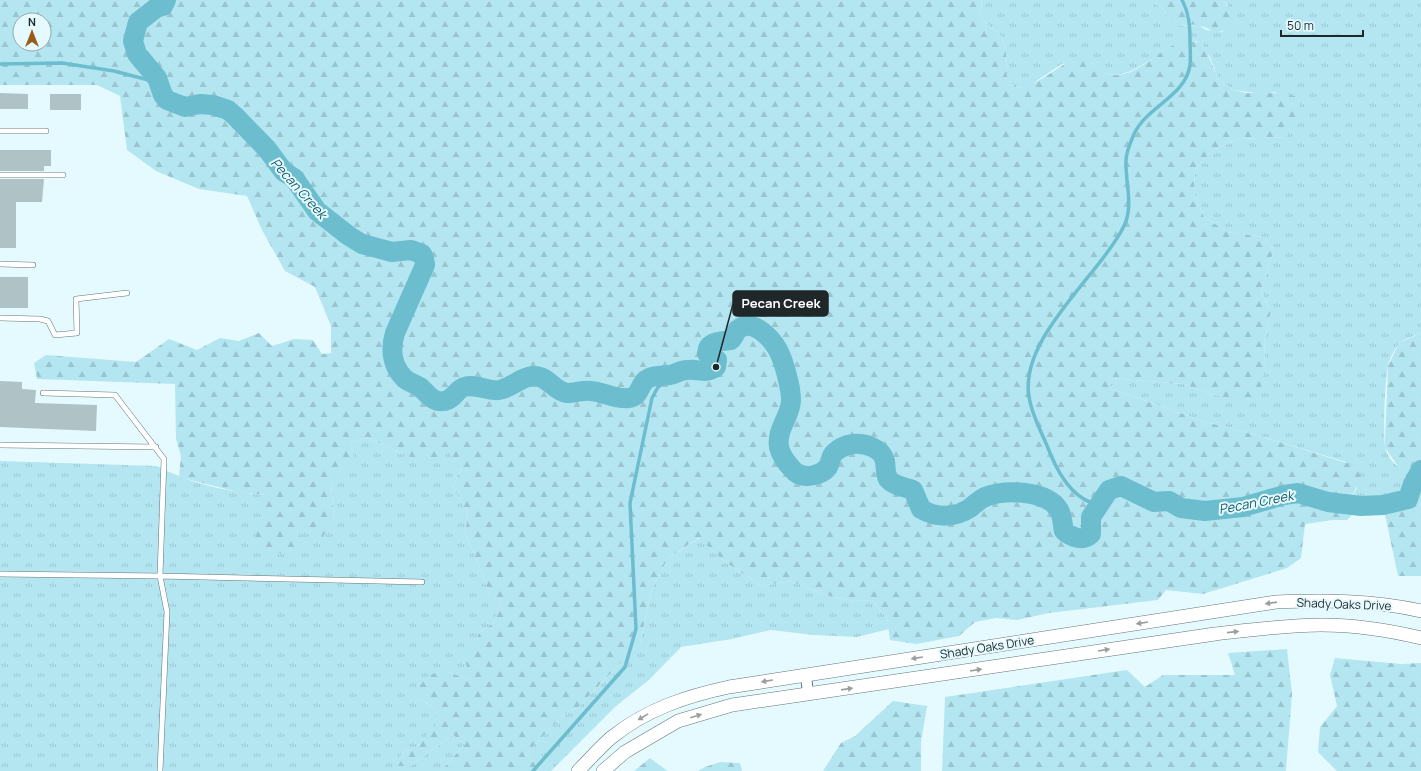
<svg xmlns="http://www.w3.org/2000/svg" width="1421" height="771" viewBox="0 0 1421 771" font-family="Manrope,sans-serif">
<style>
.grass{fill:url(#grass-tufts)}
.forest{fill:url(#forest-firs);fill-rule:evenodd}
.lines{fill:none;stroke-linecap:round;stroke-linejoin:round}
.stream{stroke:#6cbecf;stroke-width:3.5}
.river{stroke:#6cbecf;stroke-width:20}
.building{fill:#afc3c7}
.service-casing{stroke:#637579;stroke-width:6}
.minor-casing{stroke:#637579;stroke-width:12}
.tertiary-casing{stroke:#637579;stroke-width:14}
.service{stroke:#fff;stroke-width:5}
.minor{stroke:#fff;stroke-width:10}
.tertiary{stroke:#fff;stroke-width:13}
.oneway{fill:#9a9e9f}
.labels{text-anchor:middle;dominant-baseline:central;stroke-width:4;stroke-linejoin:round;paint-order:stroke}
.street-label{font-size:12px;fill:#1f2729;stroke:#e5fafe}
.water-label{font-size:13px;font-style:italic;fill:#175c69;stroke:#e5fafe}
.leader{fill:none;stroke:#1f2729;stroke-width:1.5}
.callout-dot{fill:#1f2729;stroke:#e5fafe;stroke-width:1.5}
.callout{fill:#1f2729;stroke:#1f2729;stroke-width:1.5}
.callout-label{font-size:13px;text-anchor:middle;font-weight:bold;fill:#fff}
</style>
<defs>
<pattern id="grass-tufts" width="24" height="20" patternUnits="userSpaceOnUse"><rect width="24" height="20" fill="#b4e6f1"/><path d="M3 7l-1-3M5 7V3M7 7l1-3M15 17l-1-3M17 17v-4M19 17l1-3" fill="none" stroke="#9ac5cf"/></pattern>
<pattern id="forest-firs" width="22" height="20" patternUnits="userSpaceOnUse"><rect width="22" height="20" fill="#b4e6f1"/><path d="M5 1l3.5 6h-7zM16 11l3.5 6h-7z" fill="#9ac5cf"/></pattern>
</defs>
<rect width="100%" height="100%" fill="#e5fafe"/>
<path class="grass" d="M982 0H1150L1163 9 1169 19 1183 26 1198 25 1206 30 1223 32 1228 6 1223 0H1421V333C1415 336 1403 339 1399 344 1395 348 1389 360 1388 366 1385 378 1383 433 1385 446 1388 462 1404 475 1420 473L1416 478 1408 499 1383 505H1353L1351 498 1357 488 1346 462 1257 435 1206 422 1112 389 1109 378 1183 384 1217 396 1265 365 1264 342 1271 311 1261 292 1274 249 1263 237 1228 232 1204 217 1194 193 1195 169 1213 150 1238 139 1286 137 1276 92 1262 94 1233 90 1219 80 1210 57 1197 41C1162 40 1135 84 1104 73 1100 72 1095 66 1092 63L1062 64 1027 87 1015 88 1007 78 1006 48 1001 36 980 18Z
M367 437 402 454 448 451 461 469 453 486 468 514 465 534 483 575 490 598 503 599 493 623 479 633 469 680 449 672 418 698 436 709 438 726 419 745 401 754 410 766 453 735 465 744 441 771H0V461L157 466C191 484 228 492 266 495L299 531 334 517 331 485 354 461 350 443Z
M700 538 724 561 761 586 792 581 825 595 854 601 872 600 887 618 889 629 857 637 814 635 771 630 732 639 681 647 650 679 615 707 551 771H545L525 755 565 713 577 708 640 643 652 588 668 558Z"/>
<path class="forest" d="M0 0H982L980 18 1001 36 1006 48 1007 78 1016 88C1036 87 1058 66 1077 57 1081 59 1086 60 1091 63 1103 69 1100 75 1117 75 1148 74 1171 29 1203 44L1219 80 1233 90 1246 93H1286L1297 97C1305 114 1296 124 1286 137L1238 139 1213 150 1195 169 1194 193 1204 217 1228 232 1263 237 1274 249 1261 292 1271 311 1264 342 1265 365 1260 394 1246 402 1217 396 1183 384 1109 378 1112 389 1206 422 1257 435 1353 465 1359 472 1361 477 1351 498 1354 513 1347 520H1333L1305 524 1301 558 1287 568 1203 594 1166 590 1158 600 1049 613 1017 620 996 618 975 622 959 636 916 644 890 640 887 618 872 600 854 601 825 595 792 581 761 586 724 561 699 538 668 558 652 588 640 643 577 708 565 713 525 755 545 771H441L465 744 453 735 410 766H397L401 754 419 745 437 723 436 709 418 698V688L429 674 449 672 469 680 466 663 479 633 493 623 503 599 490 598 483 575 465 534 468 514 453 486 461 469 448 452 433 465 402 454 367 437 350 443 355 461 331 485 334 517 323 537 300 531 301 546 291 553 263 552 256 537 266 495 238 492 179 477 181 456 176 439 175 384 37 379 34 363 46 355 136 362 169 339 197 350 220 338 239 341 259 333 272 346 294 339 313 340 322 354 331 353V326L315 287 285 271 262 230 247 196 199 189 156 171 127 150 120 96 97 85H0ZM20 20H44V44H20Z
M1150 0H1223L1235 17 1233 27C1211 38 1214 27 1195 25 1188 24 1181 28 1174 24 1168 20 1167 14 1163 9 1159 6 1154 3 1150 0Z
M1421 333V576H1398L1383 505 1408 499 1413 484 1420 473H1406L1400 470 1385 447V439L1388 366 1399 343Z
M1287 649 1292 694 1286 771H942L945 697 1127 670 1145 687 1163 675H1235L1228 653Z
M1335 658 1401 664 1421 663V771H1337L1318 752 1320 727 1337 706 1330 675Z
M893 701 927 706 921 742V771H823L841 743 855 736Z
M650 758 666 770 668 771H634Z
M720 762 740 763 742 771H698L705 767Z"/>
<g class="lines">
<path class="stream" d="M0 64 62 63 114 71 160 83
M1100 505C1074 501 1059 475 1050 453 1043 434 1032 417 1029 397 1019 338 1099 276 1124 226 1134 205 1125 182 1126 160 1126 153 1131 141 1134 134 1146 107 1186 96 1190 65 1191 57 1190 48 1190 41 1190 26 1189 13 1182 0
M533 771 625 667 636 629 630 503 652 398 658 387 670 379 673 374"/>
<path class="river" d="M166 0 163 6 156 8 138 22 133 41 137 54 157 78 163 95 167 100 185 107 200 104 213 105 228 110 235 116 267 149 284 172 294 178 317 211 349 236 362 244 392 252 411 250 422 254 424 258 425 265 395 333C390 349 392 366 404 378 408 382 415 384 420 387 428 394 433 403 445 401 454 399 457 389 464 387 477 383 487 392 499 390 512 388 520 377 533 376 548 375 553 391 567 393 575 393 583 390 591 391 604 392 616 400 629 398 641 397 639 382 649 378 655 375 663 376 670 375 676 374 681 370 687 370 698 368 705 375 716 367L717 360 707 353C708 340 722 342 731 340 735 336 735 331 740 328 754 319 772 339 778 350 784 361 791 388 791 400 791 416 776 429 779 447 781 457 788 465 795 472 804 479 821 476 828 467 831 462 830 457 834 453 839 448 846 445 853 444 865 443 882 448 885 461 886 467 885 474 888 479 894 486 905 487 913 490L921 509C936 518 955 518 970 508 975 504 979 500 985 497 1005 489 1047 490 1059 510 1063 516 1062 524 1064 531 1071 537 1083 542 1091 534V517L1109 490 1121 486 1154 502 1169 501 1181 508 1205 511 1243 507 1284 495 1298 493 1328 502 1361 506 1383 505 1408 499 1413 484 1421 470"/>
</g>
<path class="building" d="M0 93 28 94V109H0Z
M50 94H81V110H50Z
M0 150H51V166H44V171H0Z
M0 179H44L42 202H16V248H0Z
M0 277H28V308H0Z
M0 381 22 382V389L36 390 35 403 97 405 96 431 0 427Z"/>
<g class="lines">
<defs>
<path id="service" d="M0 131H46
M0 175H63
M0 264 33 265
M0 318 40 319 48 321 55 335 77 333 76 299 127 293
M0 445 156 447
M0 574 160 576 164 459 115 395 43 393
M160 771 167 612 160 576 422 582"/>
<path id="minor" d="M806 675 808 694"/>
<path id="tertiary" d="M578 771C589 760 600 747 612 737 647 709 687 696 729 687L1276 602C1324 600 1374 600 1421 611
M603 771 625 752 678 721 732 705 1215 634C1250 630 1286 625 1321 625 1355 625 1388 630 1421 638"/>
</defs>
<use href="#service" class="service-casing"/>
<use href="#minor" class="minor-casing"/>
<use href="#tertiary" class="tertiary-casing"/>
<use href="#service" class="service"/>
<use href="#minor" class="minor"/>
<use href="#tertiary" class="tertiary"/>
</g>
<defs><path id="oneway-solid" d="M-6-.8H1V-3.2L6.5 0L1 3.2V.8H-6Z"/></defs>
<g class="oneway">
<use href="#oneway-solid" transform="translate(1271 603) rotate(172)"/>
<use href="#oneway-solid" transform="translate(1142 623) rotate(171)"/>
<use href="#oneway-solid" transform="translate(1233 632) rotate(-6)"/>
<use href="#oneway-solid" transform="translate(1104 650) rotate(-9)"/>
<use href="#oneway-solid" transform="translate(917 658) rotate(171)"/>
<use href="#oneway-solid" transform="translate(976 670) rotate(-9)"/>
<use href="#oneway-solid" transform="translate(767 681) rotate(171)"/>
<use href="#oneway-solid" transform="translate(847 689) rotate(-8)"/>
<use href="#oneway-solid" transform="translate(696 716) rotate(-17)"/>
<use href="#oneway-solid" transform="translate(643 717) rotate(149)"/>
</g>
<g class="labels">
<g class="street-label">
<text transform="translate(1344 604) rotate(2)">Shady Oaks Drive</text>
<text transform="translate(987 647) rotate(-9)">Shady Oaks Drive</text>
</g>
<g class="water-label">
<text transform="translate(299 188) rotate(48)">Pecan Creek</text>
<text transform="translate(1256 502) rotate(-11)">Pecan Creek</text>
</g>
</g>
<path class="leader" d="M716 367L733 304"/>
<circle class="callout-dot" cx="716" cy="367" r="4"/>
<rect class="callout" x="733" y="291" width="95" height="25" rx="4"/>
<g class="callout-label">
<text x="781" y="308">Pecan Creek</text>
</g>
<g transform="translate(32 32)"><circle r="19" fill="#e5fafe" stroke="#96a6a9"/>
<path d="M0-3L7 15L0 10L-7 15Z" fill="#995d1e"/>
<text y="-6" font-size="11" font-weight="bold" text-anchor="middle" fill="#1f2729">N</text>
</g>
<path d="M1281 30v6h82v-6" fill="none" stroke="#1f2729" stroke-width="2"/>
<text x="1287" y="30" font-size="12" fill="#1f2729" stroke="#e5fafe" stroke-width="3" paint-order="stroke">50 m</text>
</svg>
